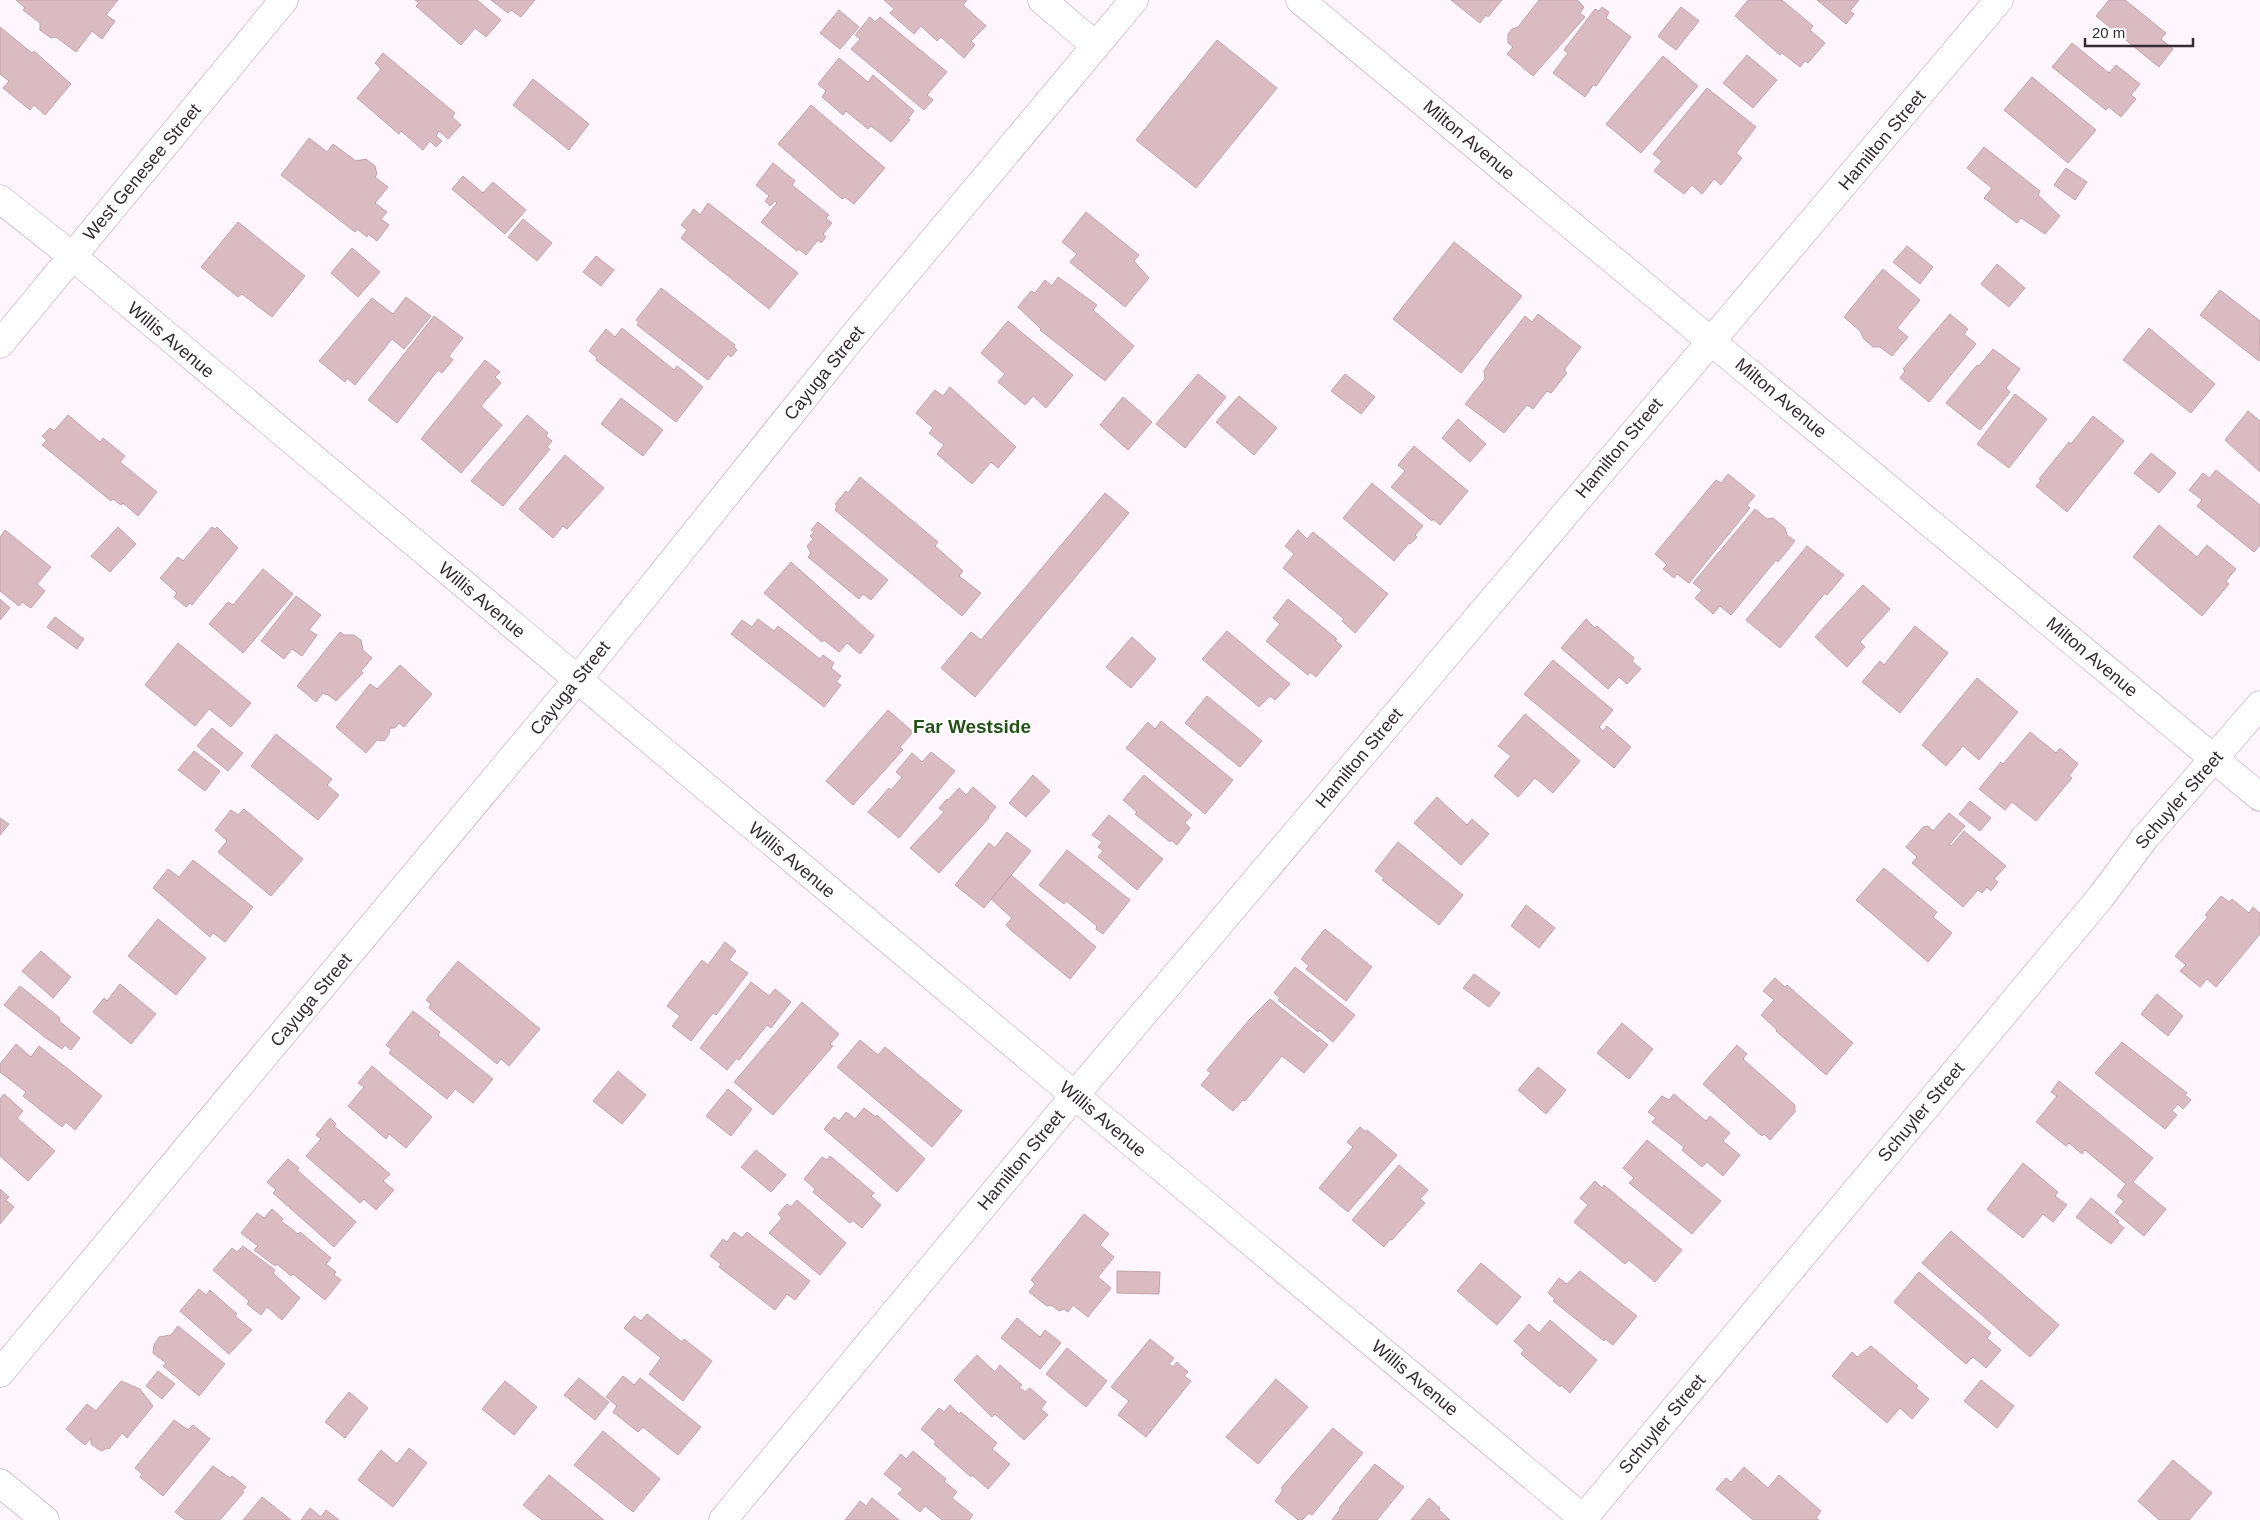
<svg xmlns="http://www.w3.org/2000/svg" width="2260" height="1520" viewBox="0 0 2260 1520" font-family="Arial,sans-serif">
<style>
.building{fill:#dbbbc2;stroke:#c3a4ab}
.lines{fill:none;stroke-linecap:round;stroke-linejoin:round}
.minor-casing{stroke:#b29db1;stroke-width:29}
.tertiary-casing{stroke:#b29db1;stroke-width:29}
.primary-casing{stroke:#b29db1;stroke-width:29}
.minor{stroke:#fff;stroke-width:28}
.tertiary{stroke:#fff;stroke-width:28}
.primary{stroke:#fff;stroke-width:28}
.labels{text-anchor:middle;dominant-baseline:central;stroke-width:4.5;stroke-linejoin:round;paint-order:stroke}
.street-label{font-size:18px;fill:#342b33;stroke:#fff}
.neighbourhood-label{font-size:19px;font-weight:bold;fill:#245118;stroke:#fff}
</style>
<rect width="100%" height="100%" fill="#fef5fd"/>
<path class="building" d="M16 0H118L106 15 115 21 102 39 92 31 76 52 56 37 51 38 40 30V23L23 10 25 8Z
M415 0H477L501 20 486 37 475 28 461 45 416 6 419 3Z
M491 0H535L521 17 511 10 508 13Z
M884 0H967L963 5 986 26 971 41 975 45 964 58 941 37 937 41 921 26 914 34 890 13 894 9Z
M1451 0H1502L1488 17 1486 15 1480 23Z
M1539 0H1577L1584 7 1580 13 1585 17 1533 76 1507 54 1513 47 1508 43V34L1512 29 1518 27Z
M1748 0H1782L1813 26 1810 30 1825 43 1808 63 1805 61 1800 67 1782 53 1780 55 1735 16Z
M1817 0H1859L1850 11 1854 14 1846 24Z
M2109 0H2125L2166 33 2161 39 2173 49 2159 67 2096 16Z
M1602 7 1609 12 1606 18 1631 37 1596 86 1593 85 1585 97 1553 73 1568 53 1564 50 1595 9 1599 11Z
M1681 7 1699 21 1676 50 1658 36Z
M839 10 859 27 840 49 820 33Z
M870 17 875 22 880 17 947 72 927 95 933 100 924 110 851 49 860 39 855 35Z
M0 27 32 53 34 51 71 84 45 115 34 105 30 110 3 88 9 81 0 74Z
M1217 40 1277 88 1196 188 1136 140Z
M2072 43 2109 73 2116 65 2140 84 2131 95 2136 99 2121 117 2109 107 2106 110 2052 67Z
M383 53 455 113 452 117 461 125 448 139 439 131 436 136 442 141 436 147 430 141 423 150 401 131 399 134 357 98 381 69 375 63Z
M1747 55 1777 80 1753 108 1723 83Z
M1663 56 1698 86 1641 153 1606 124Z
M839 58 868 82 873 75 914 111 908 119 910 120 891 142 871 126 868 129 846 111 843 115 822 97 826 91 818 84Z
M2032 77 2096 130 2068 163 2004 110Z
M533 79 589 124 569 150 513 105Z
M1707 88 1756 127 1736 153 1742 158 1721 185 1714 179 1702 194 1692 185 1684 194 1654 171 1662 161 1653 154Z
M811 105 885 168 854 204 845 197 842 199 778 144Z
M309 138 327 152 333 144 356 161 366 159 375 166 377 174 375 177 388 187 375 203 387 212 381 219 389 225 377 241 368 234 367 237 357 229 355 232 281 175Z
M1984 147 2040 191 2038 195 2060 216 2045 234 2021 218 2017 223 1984 198 1992 188 1967 168Z
M773 163 795 181 792 185 829 215 826 218 832 223 823 234 826 237 821 243 818 240 806 255 799 249 797 251 761 222 777 203 775 201 770 206 765 201 769 196 756 185Z
M2066 168 2087 182 2075 200 2054 185Z
M463 176 483 193 493 182 526 210 505 234 452 189Z
M708 203 798 273 769 309 681 238 687 230 681 225 694 209 700 215Z
M1086 212 1139 255 1134 261 1149 278 1125 307 1070 262 1077 254 1062 242Z
M523 219 552 243 537 261 508 237Z
M238 222 305 276 272 317 242 294 238 297 201 267Z
M1454 242 1522 296 1461 373 1393 319Z
M1907 246 1933 267 1920 284 1893 262Z
M352 248 380 272 358 297 331 273Z
M596 256 614 270 601 286 583 272Z
M1997 264 2025 288 2009 307 1981 284Z
M1883 269 1920 300 1897 328 1908 337 1892 356 1880 347H1873L1864 339 1860 331 1844 317Z
M1058 277 1097 305 1093 310 1134 346 1105 381 1040 330 1041 329 1018 307 1031 291 1035 293 1045 280 1052 286Z
M661 288 735 345 734 347 737 350 731 357 728 354 708 380 637 325 639 322 636 320Z
M2220 290 2260 321 2259 361 2200 315Z
M406 297 431 316 404 349 392 339 355 385 347 378 345 382 319 361 372 298 393 314Z
M1538 314 1581 347 1564 370 1567 373 1551 393 1547 391 1533 409 1527 405 1504 433 1465 404 1485 379 1484 371 1491 360 1525 316 1532 322Z
M1950 314 1968 329 1964 334 1976 344 1929 402 1900 378 1905 371 1903 369Z
M434 316 463 338 449 356 453 360 442 373 438 370 397 423 368 400Z
M1008 321 1073 375 1046 408 1033 396 1025 405 998 382 1005 374 981 353Z
M622 328 674 370 677 366 703 387 676 422 596 360 597 358 589 351 606 329 615 337Z
M2149 328 2215 384 2191 413 2123 360Z
M1993 349 2020 369 2006 388 2010 392 1980 430 1946 403 1977 365 1979 366Z
M485 360 500 372 495 377 501 383 481 406 502 425 461 473 421 439Z
M1198 374 1226 397 1185 448 1156 424Z
M1345 374 1375 397 1361 414 1331 391Z
M950 387 1016 447 998 468 991 462 972 484 937 454 944 445 929 433 933 428 916 413 935 390 943 396Z
M2015 394 2047 419 2009 468 1977 444Z
M1239 396 1277 428 1254 455 1216 422Z
M1123 397 1152 422 1128 450 1100 425Z
M621 398 663 430 643 456 601 424Z
M2248 411 2260 421V472L2225 440Z
M68 415 100 442 103 438 125 456 120 462 157 492 138 516 123 503 121 505 113 499 111 501 42 445 47 440 42 436 50 428 54 431Z
M527 415 548 433 546 436 552 441 547 447 550 449 503 506 471 481Z
M2093 416 2124 441 2067 512 2036 486 2041 480 2039 479 2069 442 2071 444Z
M1458 419 1486 444 1470 462 1442 438Z
M1414 446 1468 491 1440 525 1433 519 1432 521 1391 487 1405 471 1398 465Z
M2151 453 2176 473 2159 493 2134 473Z
M565 455 604 488 567 529 563 526 553 538 519 509Z
M2216 470 2260 505V545L2254 552 2197 506 2202 500 2189 490 2203 473 2209 478Z
M1728 474 1755 496 1747 505 1750 508 1689 583 1677 574 1674 578 1663 569 1667 565 1655 554 1716 480 1721 483Z
M860 477 938 542 935 546 963 571 959 576 981 593 962 616 835 510 837 506 835 504 846 491 848 493Z
M1372 483 1423 526 1415 535 1417 537 1410 544 1409 543 1394 561 1343 518Z
M1105 493 1129 513 975 697 941 668 971 632 981 640Z
M1755 509 1767 519 1773 518 1785 528 1787 535 1795 541 1778 562 1776 560 1731 615 1720 606 1713 614 1695 598 1702 590 1693 583Z
M818 522 888 580 871 600 863 594 859 599 808 557 811 553 807 546 813 539 810 536 814 532 811 530Z
M2159 525 2197 557 2207 545 2236 569 2226 581 2229 584 2202 616 2133 557Z
M118 527 136 544 110 572 91 556Z
M212 527 215 529 217 527 238 548 192 605 190 603 186 607 174 597 177 593 160 578 178 557 183 561Z
M5 530 51 567 37 584 45 591 31 608 22 602 19 606 0 591V537Z
M1298 530 1307 539 1313 532 1388 594 1355 633 1342 621 1344 619 1283 568 1294 554 1285 546Z
M1807 546 1844 575 1827 595 1825 593 1780 648 1746 620Z
M791 562 874 636 860 654 847 643 839 652 824 640 822 642 764 593Z
M263 569 293 594 243 653 209 624 228 602 233 605Z
M1863 585 1890 609 1860 642 1865 647 1847 667 1815 637Z
M296 596 321 615 309 630 317 635 302 656 292 649 284 659 261 641Z
M0 599 10 608 0 620Z
M1288 599 1337 639 1335 640 1342 646 1316 677 1310 672 1308 675 1266 641 1280 624 1273 618Z
M55 617 84 639 77 649 47 627Z
M758 619 774 631 778 626 820 659 823 655 834 663 831 668 841 676 836 682 841 685 824 707 731 634 742 620 752 627Z
M1586 619 1595 628 1597 626 1634 658 1632 661 1641 669 1627 684 1619 677 1608 689 1561 648Z
M1915 626 1948 653 1900 713 1862 682 1880 661 1884 665Z
M1227 631 1290 684 1275 700 1270 696 1259 707 1202 659Z
M340 632 344 635H354L361 640 363 650 372 658 361 671 363 673 336 701 327 694 326 695 323 693 316 702 297 686Z
M1132 637 1156 659 1131 688 1106 667Z
M178 643 251 703 231 727 209 709 195 726 145 685Z
M1553 660 1613 710 1599 727 1603 731 1607 726 1631 747 1614 768 1524 694Z
M400 665 432 694 404 727 399 723 395 728H390L389 734 384 741 377 740 366 753 336 727 370 684 377 689Z
M1977 678 2018 712 1979 760 1963 746 1946 766 1922 745Z
M1207 696 1262 741 1240 767 1185 723Z
M888 710 913 732 900 747 903 750 853 805 826 781Z
M1525 714 1580 761 1553 793 1535 778 1518 797 1494 776 1511 756 1498 746Z
M1161 721 1233 780 1205 814 1126 748 1148 722 1155 729Z
M212 728 243 753 228 771 197 746Z
M2030 732 2056 753 2060 748 2078 764 2069 776 2072 778 2036 821 2012 802 2005 810 1979 789 2001 762 2003 764Z
M276 734 332 779 327 785 339 795 318 820 251 766Z
M194 751 220 771 205 791 178 770Z
M931 752 955 771 899 838 868 812 889 788 891 790 902 777 896 772 912 753 922 762Z
M1033 775 1050 791 1026 817 1009 803Z
M1144 775 1192 815 1185 823 1190 828 1177 845 1171 840 1170 842 1135 814 1137 812 1123 800Z
M973 787 996 807 988 817 989 818 939 873 910 848 944 812 939 808 947 799 948 800 959 788 966 795Z
M1437 797 1467 825 1472 819 1489 834 1461 865 1414 823Z
M1970 801 1991 818 1980 831 1959 814Z
M244 809 303 859 271 896 218 852 227 841 215 830 231 810 238 815Z
M1949 813 1965 826 1949 845 1951 846 1964 831 2006 866 1994 879 1998 882 1991 891 1987 887 1982 893 1978 890 1963 907 1912 863 1917 857 1906 847 1923 827 1928 826 1933 831Z
M1109 815 1163 859 1137 890 1098 857 1103 851 1098 847 1102 842 1092 835Z
M0 818 9 824 0 835Z
M1007 832 1031 851 984 908 955 885 989 843 995 848Z
M1398 842 1463 895 1439 925 1382 880 1384 878 1375 871Z
M1067 850 1130 900 1103 934 1096 929 1097 926 1066 901 1064 904 1039 885Z
M193 860 253 907 225 942 213 933 210 937 153 888 168 869 179 877Z
M1884 868 1937 912 1933 917 1952 933 1928 962 1856 900Z
M1011 875 1096 947 1070 979 1013 932 1006 925 1012 918 991 899Z
M2221 896 2229 902 2232 899 2249 913 2253 907 2260 913V934L2216 987 2207 979 2200 987 2180 971 2186 965 2175 956 2208 917 2205 915Z
M1526 905 1555 928 1539 948 1511 926Z
M158 919 206 958 176 995 128 956Z
M1325 929 1372 967 1346 1001 1306 969 1309 966 1301 959Z
M725 942 736 951 729 960 748 973 716 1015 713 1013 691 1041 672 1026 680 1016 667 1006 702 960 708 965Z
M41 951 71 977 53 998 22 971Z
M458 961 540 1029 509 1066 501 1059 497 1064 429 1008 431 1004 426 1000Z
M1295 967 1355 1015 1333 1042 1319 1030 1318 1032 1278 1000 1280 998 1274 993Z
M1474 974 1500 993 1489 1007 1463 988Z
M1775 978 1785 987 1787 985 1853 1043 1826 1075 1776 1031 1777 1030 1761 1015 1774 1000 1763 991Z
M751 982 769 996 775 989 791 1002 771 1028 767 1025 739 1060 737 1058 727 1070 700 1048Z
M120 984 156 1014 131 1044 93 1012 104 998 107 1001Z
M20 986 60 1018 59 1021 80 1038 71 1050 65 1045 62 1049 46 1038 4 1005Z
M2157 994 2183 1016 2168 1036 2141 1014Z
M1270 999 1328 1045 1304 1073 1282 1056 1245 1101 1243 1100 1233 1111 1201 1085 1211 1073 1207 1070 1249 1020Z
M802 1002 839 1034 830 1044 833 1046 773 1115 734 1082Z
M413 1011 440 1032 438 1035 493 1079 473 1103 455 1089 447 1099 389 1053 392 1050 386 1045Z
M1622 1023 1653 1049 1629 1079 1597 1053Z
M860 1040 878 1055 885 1047 962 1111 932 1147 837 1067Z
M2122 1042 2187 1093 2185 1095 2191 1100 2183 1109 2178 1104 2172 1111 2177 1115 2165 1129 2095 1073Z
M16 1044 31 1057 39 1046 102 1096 75 1130 66 1122 62 1127 23 1096 26 1092 0 1072V1064Z
M1737 1045 1747 1054 1743 1059 1795 1105V1112L1770 1140 1764 1134 1762 1136 1703 1084Z
M372 1066 432 1117 406 1148 389 1134 386 1139 348 1106 364 1087 358 1083Z
M1538 1067 1566 1090 1546 1114 1518 1090Z
M618 1071 646 1095 622 1124 593 1101Z
M2059 1081 2153 1158 2133 1182 2166 1209 2144 1236 2115 1212 2124 1201 2117 1196 2126 1184 2085 1150 2082 1154 2069 1143 2066 1146 2036 1122 2057 1096 2051 1092Z
M728 1089 752 1109 731 1136 706 1116Z
M4 1094 23 1111 17 1118 55 1151 28 1181 0 1156V1099Z
M1674 1094 1706 1121 1710 1116 1730 1133 1723 1141 1740 1155 1723 1176 1707 1162 1702 1167 1682 1150 1684 1147 1652 1122 1656 1118 1648 1112 1662 1096 1669 1100Z
M864 1108 876 1117 877 1115 925 1159 897 1192 824 1129 834 1117 839 1121 846 1112 855 1119Z
M330 1118 336 1124 334 1126 390 1174 383 1181 394 1190 376 1210 364 1199 360 1203 306 1156 321 1139 316 1135Z
M1360 1127 1366 1132 1367 1130 1397 1155 1348 1212 1319 1188 1353 1147 1347 1142Z
M1647 1140 1721 1201 1692 1234 1629 1183 1634 1178 1623 1168Z
M756 1150 786 1175 771 1192 741 1167Z
M830 1156 874 1193 871 1196 881 1205 862 1228 852 1220 850 1223 813 1192 815 1189 804 1179 822 1157 827 1160Z
M288 1159 299 1168 297 1170 356 1222 334 1247 273 1193 276 1190 267 1182Z
M2023 1163 2058 1192 2055 1196 2067 1205 2053 1222 2043 1214 2023 1238 1987 1209Z
M1399 1165 1428 1190 1420 1199 1425 1203 1392 1240 1390 1239 1384 1247 1352 1220Z
M1595 1181 1602 1188 1604 1185 1682 1250 1655 1282 1629 1260 1625 1264 1574 1222 1588 1205 1580 1198Z
M0 1189 9 1197 6 1200 14 1207 0 1224Z
M2091 1198 2119 1221 2117 1222 2124 1228 2111 1244 2076 1217Z
M797 1200 846 1243 820 1275 769 1233 782 1218 778 1214 787 1204 791 1207Z
M272 1209 283 1219 281 1221 298 1234 300 1232 331 1258 326 1264 336 1272 334 1275 341 1280 325 1300 293 1274 291 1276 277 1264 275 1266 254 1250 258 1246 241 1233 257 1213 264 1218Z
M1084 1214 1109 1234 1100 1245 1114 1257 1098 1277 1111 1288 1088 1317 1073 1305 1068 1312 1064 1309 1059 1311 1051 1305 1047 1306 1029 1292 1035 1284 1031 1280Z
M1951 1231 2059 1325 2030 1357 1922 1263Z
M734 1232 742 1238 747 1232 810 1281 795 1300 787 1294 775 1310 719 1267 721 1264 710 1256 723 1239 727 1242Z
M243 1246 275 1270 273 1273 300 1298 282 1320 267 1307 261 1315 247 1304 249 1301 213 1270 232 1248 237 1252Z
M1481 1263 1521 1297 1497 1325 1457 1291Z
M1117 1271 1160 1272 1159 1294 1117 1293Z
M1580 1271 1637 1316 1613 1345 1605 1339 1604 1341 1553 1301 1555 1299 1548 1293 1559 1278 1567 1284Z
M1919 1272 1991 1333 1987 1338 2001 1350 1986 1368 1973 1357 1966 1364 1894 1302Z
M199 1289 206 1295 210 1290 237 1314 235 1316 252 1330 229 1354 180 1311Z
M647 1314 682 1342 684 1339 712 1361 683 1401 649 1374 661 1358 624 1328 634 1316 641 1321Z
M1017 1318 1040 1337 1045 1330 1061 1343 1040 1369 1001 1338Z
M1550 1320 1597 1360 1570 1393 1561 1385 1560 1387 1521 1354 1524 1350 1514 1341 1529 1324 1539 1333Z
M178 1326 225 1364 199 1396 163 1366 166 1363 153 1353 154 1345 159 1337 171 1335Z
M1150 1339 1174 1358 1169 1364 1173 1367 1177 1362 1188 1372 1184 1376 1191 1381 1146 1437 1118 1415 1129 1401 1111 1387Z
M1871 1346 1918 1386 1916 1388 1929 1399 1912 1419 1900 1408 1887 1423 1832 1376 1852 1352 1857 1357Z
M1067 1348 1107 1381 1086 1407 1046 1374Z
M977 1355 995 1372 1000 1365 1022 1385 1019 1387 1025 1392 1030 1388 1046 1402 1041 1409 1048 1415 1024 1440 995 1414 992 1417 954 1380Z
M158 1371 175 1384 162 1399 146 1386Z
M623 1376 634 1385 640 1378 701 1427 678 1455 643 1427 638 1432 613 1412 617 1406 606 1397Z
M579 1378 609 1402 595 1420 564 1395Z
M1276 1379 1308 1407 1258 1464 1226 1437Z
M1981 1380 2014 1406 1997 1428 1964 1401Z
M121 1381 140 1389 153 1406 127 1438 122 1433 109 1449 108 1448 101 1451 91 1444V1438L85 1445 66 1429 87 1404 96 1411Z
M505 1381 537 1407 514 1435 482 1409Z
M349 1392 368 1408 345 1438 325 1422Z
M950 1405 959 1414 961 1412 997 1443 992 1449 1010 1464 988 1489 972 1475 971 1477 934 1444 936 1442 921 1429 939 1408 944 1412Z
M174 1420 188 1430 193 1425 210 1439 163 1496 140 1477 142 1474 135 1468Z
M1333 1428 1363 1453 1312 1515 1309 1513 1302 1520H1298L1275 1501 1283 1490 1281 1488Z
M603 1431 660 1479 633 1512 574 1465Z
M409 1448 427 1463 393 1507 358 1480 381 1450 397 1464Z
M913 1451 946 1479 944 1481 957 1492 952 1498 973 1515 969 1520H942L925 1506 920 1512 898 1494 903 1489 884 1474 901 1454 906 1459Z
M2173 1460 2212 1493 2189 1520H2159L2138 1501Z
M1375 1464 1404 1487 1377 1520H1332L1340 1509 1339 1508Z
M213 1466 230 1478 232 1476 246 1487 242 1491 244 1492 220 1520H185L175 1512Z
M1744 1467 1768 1488 1779 1475 1821 1511 1816 1518 1819 1520H1753L1716 1489 1726 1478 1731 1482Z
M549 1475 604 1520H542L523 1505Z
M262 1497 291 1520H243Z
M872 1498 899 1520H845L860 1501 866 1506Z
M1429 1498 1440 1508 1439 1510 1450 1520H1411Z
M310 1508 321 1517 326 1510 339 1520H301Z"/>
<g class="lines">
<defs>
<path id="minor" d="M1042 0 1096 46
M0 199 72 256 1031 1059 1585 1520
M0 1373 577 680 855 334 1134 0
M723 1520 1075 1095 1999 0
M1582 1520 2100 898 2144 839 2260 705"/>
<path id="tertiary" d="M1300 0 2260 797
M0 1483 45 1520"/>
<path id="primary" d="M0 344 284 0"/>
</defs>
<use href="#minor" class="minor-casing"/>
<use href="#tertiary" class="tertiary-casing"/>
<use href="#primary" class="primary-casing"/>
<use href="#minor" class="minor"/>
<use href="#tertiary" class="tertiary"/>
<use href="#primary" class="primary"/>
</g>
<g class="labels">
<g class="street-label">
<text transform="translate(1469 140) rotate(40)">Milton Avenue</text>
<text transform="translate(1882 140) rotate(-50)">Hamilton Street</text>
<text transform="translate(142 172) rotate(-50)">West Genesee Street</text>
<text transform="translate(171 340) rotate(40)">Willis Avenue</text>
<text transform="translate(824 373) rotate(-51)">Cayuga Street</text>
<text transform="translate(1781 398) rotate(40)">Milton Avenue</text>
<text transform="translate(1619 448) rotate(-50)">Hamilton Street</text>
<text transform="translate(482 600) rotate(40)">Willis Avenue</text>
<text transform="translate(2092 657) rotate(40)">Milton Avenue</text>
<text transform="translate(570 688) rotate(-51)">Cayuga Street</text>
<text transform="translate(1359 758) rotate(-50)">Hamilton Street</text>
<text transform="translate(2179 800) rotate(-49)">Schuyler Street</text>
<text transform="translate(792 860) rotate(40)">Willis Avenue</text>
<text transform="translate(311 1000) rotate(-50)">Cayuga Street</text>
<text transform="translate(1921 1112) rotate(-50)">Schuyler Street</text>
<text transform="translate(1103 1119) rotate(40)">Willis Avenue</text>
<text transform="translate(1021 1160) rotate(-50)">Hamilton Street</text>
<text transform="translate(1415 1378) rotate(40)">Willis Avenue</text>
<text transform="translate(1662 1424) rotate(-50)">Schuyler Street</text>
</g>
<g class="neighbourhood-label">
<text x="972" y="726">Far Westside</text>
</g>
</g>
<path d="M2085 38v8h108v-8" fill="none" stroke="#342b33" stroke-width="2.5"/>
<text x="2092" y="38" font-size="15" fill="#342b33" stroke="#ffffff" stroke-width="4" paint-order="stroke">20 m</text>
</svg>
